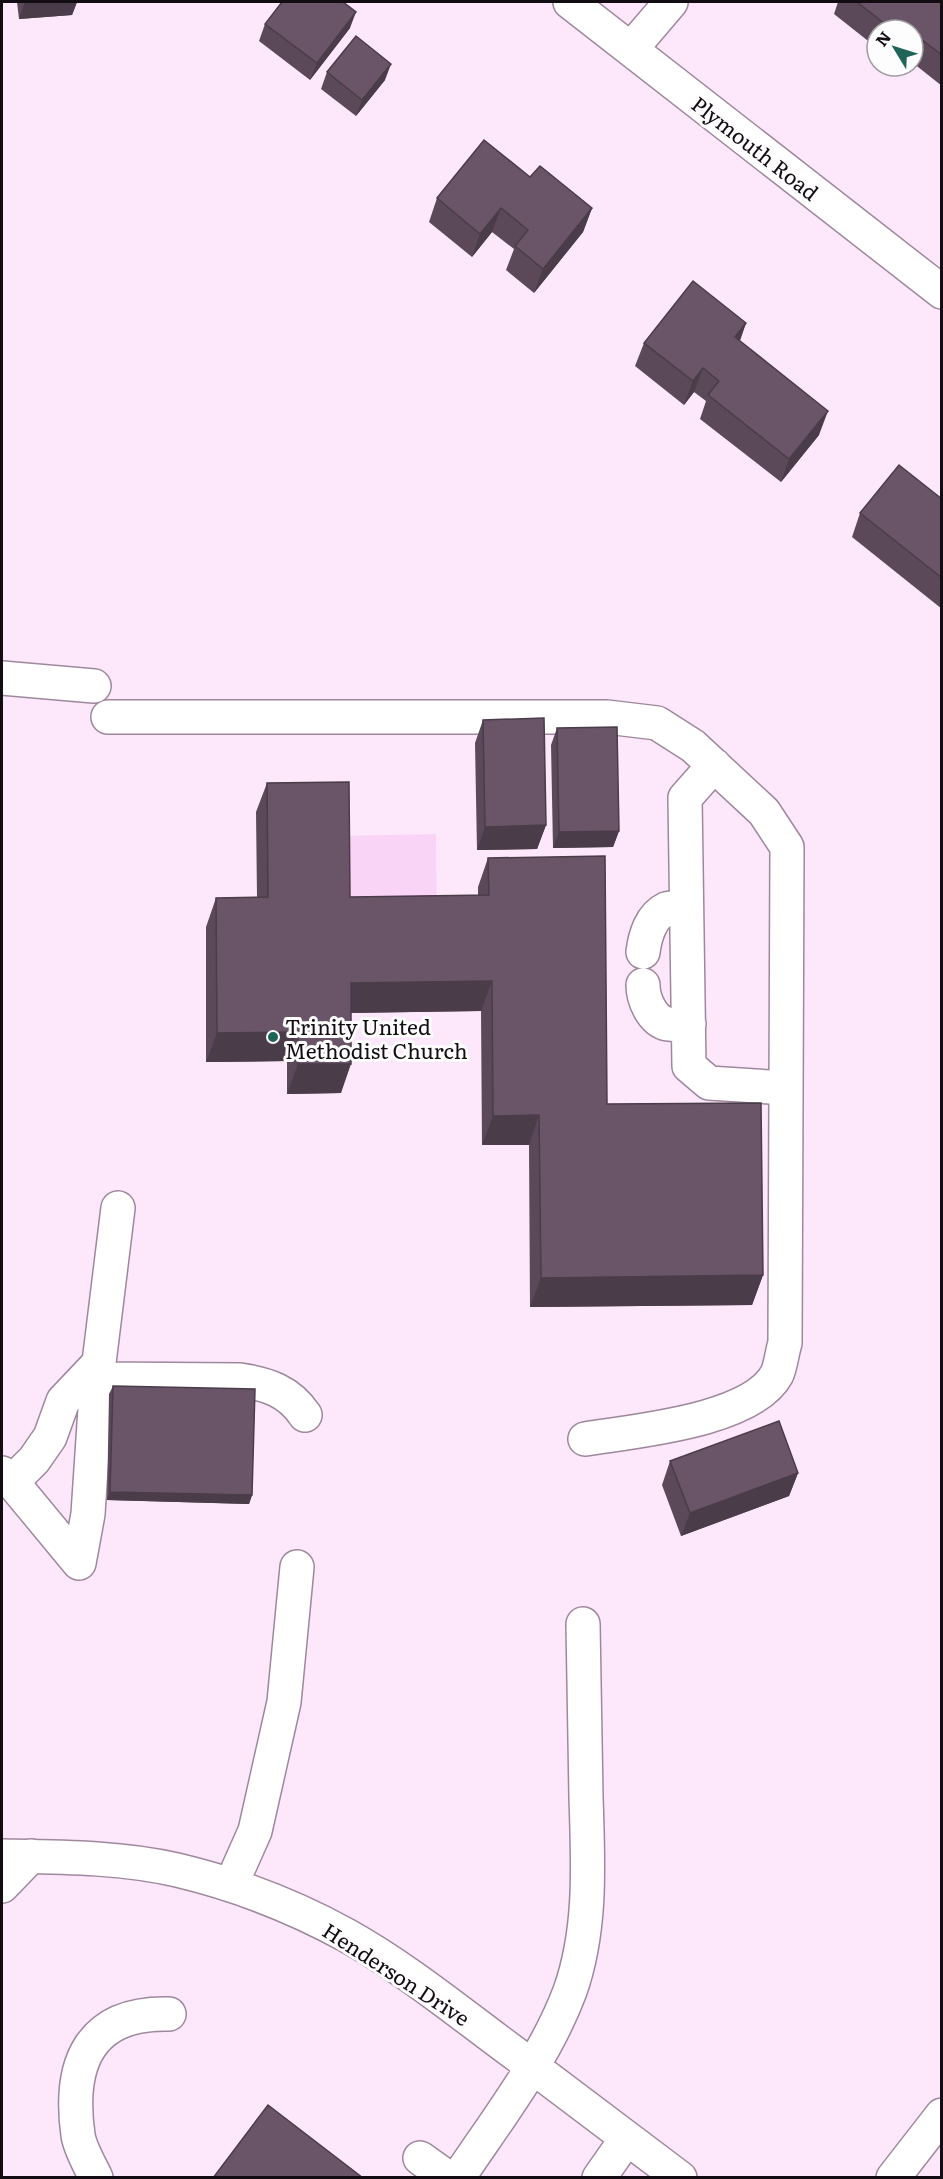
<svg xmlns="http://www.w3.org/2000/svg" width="943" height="2179" viewBox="0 0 943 2179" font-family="Literata,serif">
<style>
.green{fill:#fad4f7}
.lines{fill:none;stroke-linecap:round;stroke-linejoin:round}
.minor-casing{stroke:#9f889d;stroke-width:36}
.major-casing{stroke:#9f889d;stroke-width:36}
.minor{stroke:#fff;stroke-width:33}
.major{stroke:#fff;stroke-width:33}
.wall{fill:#5b4959}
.shaded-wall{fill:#4a3c49}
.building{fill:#6a5568;stroke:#4a3c49;stroke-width:1.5}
.poi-dot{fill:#1e6558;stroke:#fdfdfd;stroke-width:2}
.labels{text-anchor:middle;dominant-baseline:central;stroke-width:6;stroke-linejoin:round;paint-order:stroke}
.street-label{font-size:21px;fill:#130c13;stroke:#fdfdfd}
.poi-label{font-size:21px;fill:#130c13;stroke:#fdfdfd;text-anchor:start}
</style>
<rect width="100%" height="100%" fill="#fce8fa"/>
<path class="green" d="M436 834 437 925 339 926 338 836Z"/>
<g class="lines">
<defs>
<path id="minor" d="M570 2 942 292
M631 49 671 2
M2 678 94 686
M108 717H607L657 723 693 746 764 812 787 847 785 1343C782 1352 781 1365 777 1374 752 1421 634 1431 585 1439
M714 765 685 798 689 1066 709 1083 786 1088
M643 952C645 936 651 916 666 909 672 907 680 908 686 907
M643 985C643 999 652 1021 668 1024 675 1025 682 1024 689 1024
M97 1379 118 1208
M2 1473 12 1482 79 1563
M12 1482 34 1460 50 1437 63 1401 99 1363
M79 1563 88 1514 97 1379 240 1380C267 1384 289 1391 305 1415
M2 1856C60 1857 121 1857 177 1870 236 1884 293 1906 346 1935 407 1969 461 2014 517 2055 571 2096 625 2137 680 2178
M231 1885 255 1831 284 1702 297 1567
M420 2158 448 2178
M96 2178C90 2165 80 2149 78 2135 68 2064 89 2012 169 2014
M458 2178C498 2118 545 2058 570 1991 592 1929 588 1862 586 1797 585 1740 584 1682 583 1624
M599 2178 627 2138
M893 2178 942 2115"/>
<path id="major" d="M2 1886 31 1856"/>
</defs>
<use href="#minor" class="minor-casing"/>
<use href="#major" class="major-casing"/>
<use href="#minor" class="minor"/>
<use href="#major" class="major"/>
</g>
<path class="wall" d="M17 2H77L72 15 19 19Z
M838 2H942V86L913 63V30H877V48L834 14Z
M265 24 350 28 310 80 259 41Z
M327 72 385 80 356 116 321 89Z
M530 177 592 208 583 232 534 293 506 270 514 249 492 232 472 257 429 222 437 198Z
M746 323 740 341 819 435 781 482 700 419 706 401 694 392 684 405 635 366 644 343Z
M942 499V609L852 537 860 513Z
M483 720 546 825 537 849 477 850 475 743Z
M557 728 619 831 613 847 553 848 551 745Z
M267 783 350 897 478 895V887L488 858 607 1104 763 1275 752 1305 530 1307 529 1145H482L481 1011 351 1013 341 1093 287 1094V1061L206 1062V927L216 898 257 897 256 812Z
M113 1386 252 1495 249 1504 107 1500 109 1394Z
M670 1461 798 1473 789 1496 681 1536 662 1485Z"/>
<path class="shaded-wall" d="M25 2H77L72 15 19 19Z
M356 12 350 28 310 80 317 63Z
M391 64 385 80 356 116 362 100Z
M501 208 492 232 472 257 480 234Z
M592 208 583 232 534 293 543 269Z
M746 323 737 347 735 337Z
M703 368 694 392 684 405 693 381Z
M828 411 819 435 781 482 789 459Z
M546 825 537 849 477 850 485 827Z
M619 831 613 847 553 848 559 832Z
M492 981 481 1011 340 1013 351 983Z
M298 1032 287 1061 206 1062 217 1033Z
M298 1064H351L341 1093 287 1094Z
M539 1115 529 1145H482L493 1116Z
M763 1275 752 1305 530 1307 541 1278Z
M798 1473 789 1496 681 1536 690 1513Z
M110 1492 252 1495 249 1504 107 1500Z"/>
<path class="building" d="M282 2H343L356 12 317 63 265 24Z
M857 2H942V55L913 33V30H909L906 28 905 30H893Z
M356 36 391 64 362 100 327 72Z
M484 140 530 177 540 166 592 208 543 269 515 246 528 230 501 208 480 234 437 198Z
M693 281 746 323 735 337 828 411 789 459 708 395 719 381 703 368 693 381 644 343Z
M899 465 942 499V578L860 513Z
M544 718 546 825 485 827 483 720Z
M617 727 619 831 559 832 557 728Z
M349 782 350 897 489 895 488 858 605 856 607 1104 761 1103 763 1275 541 1278 539 1115 493 1116 492 981 351 983V1064H298V1032L217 1033 216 898 268 897 267 783Z
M113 1386 255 1389 252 1495 110 1492Z
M779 1421 798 1473 690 1513 670 1461Z
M268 2105 363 2178H213Z"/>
<circle class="poi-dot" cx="273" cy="1037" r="6"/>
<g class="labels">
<g class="street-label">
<text transform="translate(756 147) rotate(38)">Plymouth Road</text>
<text transform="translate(397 1973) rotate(33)">Henderson Drive</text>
</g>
<g class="poi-label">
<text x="285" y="1025">Trinity United<tspan x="285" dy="24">Methodist Church</tspan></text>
</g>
</g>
<rect width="943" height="2179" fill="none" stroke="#130c13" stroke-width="6"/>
<g transform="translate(895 48) rotate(308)"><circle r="28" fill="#fdfdfd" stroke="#9f9d9f" stroke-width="1.5"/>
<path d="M0-4.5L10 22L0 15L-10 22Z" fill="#1e6558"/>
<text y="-9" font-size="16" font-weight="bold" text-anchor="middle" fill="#130c13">N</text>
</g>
</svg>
